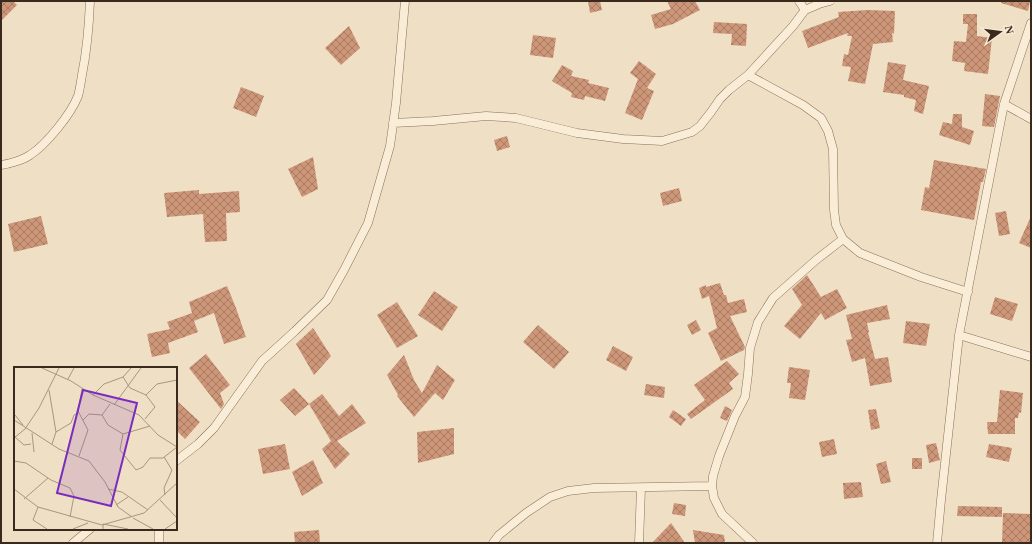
<svg xmlns="http://www.w3.org/2000/svg" width="1032" height="544" viewBox="0 0 1032 544" font-family="'Times New Roman',serif">
<style>
.building{fill:url(#building-cross-hatch)}
.lines{fill:none;stroke-linecap:round;stroke-linejoin:round}
.minor-casing{stroke:#8b705a;stroke-width:9}
.minor{stroke:#faedd8;stroke-width:8}
.inset-road{fill:none;stroke:#a79782;stroke-width:1}
.view{fill:#7b2cbf;fill-opacity:0.15;stroke:#7b2cbf;stroke-width:2}
.inset-edge{fill:none;stroke:#3a2a1e;stroke-width:2}
</style>
<defs>
<pattern id="building-cross-hatch" width="8" height="8" patternUnits="userSpaceOnUse"><rect width="8" height="8" fill="#ce9679"/><path d="M0 0l8 8M0 8l8-8" fill="none" stroke="#a87b63"/></pattern>
</defs>
<rect width="100%" height="100%" fill="#efdfc4"/>
<path class="building" d="M1 1H13L17 5 1 21Z
M588 1H600L602 10 590 13Z
M667 1H695L700 10 673 24 655 29 651 15 671 9Z
M1001 1H1030L1028 11 1001 3Z
M868 10 895 11 894 34 892 33 893 42 873 44 865 84 848 81 851 67 842 66 844 54 848 55 852 36H847L848 33 808 48 802 31 839 17 838 12Z
M963 14H977V36L992 38 988 74 964 71 965 63 952 61 954 41 966 42 968 24H963Z
M714 22 747 24 746 46 731 45 732 34 713 33Z
M349 26 360 48 341 65 325 48Z
M533 35 556 38 553 58 530 55Z
M639 61 656 74 647 88 654 91 642 120 625 113 638 79 630 73Z
M888 62 906 65 903 80 929 86 923 114 914 111 916 100 904 97V95L883 92Z
M562 65 573 71 571 76 589 80 588 83 609 88 605 101 585 96 584 100 571 97 572 93 552 81Z
M241 87 264 96 256 117 233 108Z
M985 94 1000 96 994 127 982 126Z
M953 114H962V127L974 131 970 145 939 135 943 122 952 124Z
M507 136 510 147 497 151 494 140Z
M313 157 318 189 302 197 288 169Z
M934 160 986 169 983 182H981L974 220 921 210 925 187 929 188Z
M679 188 682 201 663 206 660 193Z
M199 190V194L239 191 240 212 226 213 227 241 205 242 203 214 167 217 164 193Z
M1006 211 1010 234 999 236 995 213Z
M41 216 48 244 14 252 8 224Z
M1031 216V248L1019 243Z
M807 275 821 297 837 289 847 308 825 320 821 313 800 339 784 326 802 305 792 289Z
M720 283 724 295H726L728 303 744 299 747 312 730 316 745 347 744 350 721 361 708 333 717 328 709 296 702 299 699 288 706 285V287Z
M227 286 236 308 246 337 224 344 214 313 194 321 198 332 168 343 170 353 152 357 147 334 170 329 167 322 192 313 189 302Z
M434 291 458 307 442 331 418 315Z
M995 297 1018 304 1012 321 990 314Z
M397 302 418 336 397 348 377 315Z
M887 305 890 319 867 323 869 332H868L875 359 888 357 892 382 870 386 865 358 852 362 846 340 852 339 846 315Z
M696 320 701 330 692 335 687 325Z
M906 321 930 324 926 346 903 343Z
M538 325 569 352 554 369 523 342Z
M313 328 331 356 314 375 296 344Z
M613 346 633 357 626 371 606 360Z
M206 354 230 385 220 393 224 404 221 409 189 368Z
M404 355 414 380 422 393 437 365 455 380 443 400 435 393 414 417 397 396 398 395 387 375Z
M727 361 739 374 729 383 733 389 691 419 687 414 705 400 694 385Z
M789 367 810 370 805 400 789 398 791 383H787Z
M646 384 665 387 664 398 644 395Z
M294 388 309 404 295 416 280 400Z
M1000 390 1023 393 1021 413 1019 412 1018 418H1015V434H988L987 422H997Z
M322 394 339 416 352 404 366 423 337 441 350 454 335 469 322 449 331 441 309 404Z
M176 400 200 422 185 439 176 430Z
M725 406 732 410 727 421 720 418Z
M876 409 880 428 871 430 868 410Z
M673 410 686 419 681 426 669 417Z
M454 428V454L418 463 417 432Z
M834 439 837 454 822 457 819 442Z
M936 443 940 460 929 463 926 445Z
M285 444 290 469 263 474 258 449Z
M989 444 1012 448 1009 462 986 457Z
M912 458H922V469H912Z
M313 460 323 483 302 496 292 472Z
M886 461 891 482 881 484 876 464Z
M861 482 863 497 844 499 843 483Z
M674 503 686 505 685 516 672 514Z
M958 506 1002 507V517L957 516Z
M1003 513 1031 514V543H1002Z
M671 523 685 543H652Z
M319 530 320 543H295L294 532Z
M693 530 724 535 725 543H695Z"/>
<g class="lines">
<defs>
<path id="minor" d="M799 1 805 10
M748 75 803 105 821 118 828 131 833 149 834 210 836 225 843 239 860 253 921 277 968 292
M1004 104 1031 119
M393 123 433 121 486 116 516 118 577 133 623 139 662 141 692 132 700 126 711 112 720 99 729 90 748 75 793 26 805 10 819 4 830 1
M1 165C9 164 23 160 30 155 46 145 71 114 78 96 80 89 81 81 82 75 87 50 89 26 90 1
M959 335 1031 357
M176 461 198 444 214 428 262 361 295 331 327 300 344 270 368 223 390 146 396 103 405 1
M159 529V543
M73 543 90 529
M493 543 499 535 526 513 550 497 568 491 594 488 712 486
M639 543 641 488
M753 543 722 514 714 498 712 486 713 476 719 456 735 416 745 397 748 374 750 348 758 322 773 298 816 260 843 239
M937 543 941 500 959 335 1004 104 1031 23"/>
</defs>
<use href="#minor" class="minor-casing"/>
<use href="#minor" class="minor"/>
</g>
<g transform="translate(14 367)">
<rect width="163" height="163" fill="#efdfc4"/>
<path class="inset-road" d="M28 1 57 14 79 28 125 48 144 68 163 80M109 10 116 21 132 28 143 17 163 13M54 12 60 1M35 23 42 65 38 77M79 28 90 17 109 10 117 1M100 38 127 1M1 48 9 58M88 48 94 58 109 67 136 59M131 52 141 40 132 28M0 53 45 82 75 94 91 115 104 140 118 150M69 53 75 47 88 48 96 37M42 65 57 56 60 48 64 46M18 66 20 85M109 67 106 83 122 103 129 100 136 91H149L163 80M1 70 10 78 17 77M0 71 11 62 25 41 45 1M65 89 74 63 64 44 68 22M150 90 158 103 150 121 151 128M0 94 12 96 37 113 56 121 60 129 56 150M0 122 24 140 88 158 130 146 163 116M94 122 108 125 134 143M10 132 34 111M146 133 163 151M102 138 114 130M24 140 19 153 33 162M119 151 139 162M59 162 74 156M89 162V157L114 162M151 162 163 154"/>
<path class="view" d="M69 23 123 36 97 139 43 126Z"/>
<rect width="163" height="163" class="inset-edge"/>
</g>
<rect width="1032" height="544" fill="none" stroke="#3a2a1e" stroke-width="4"/>
<g transform="translate(1000 32) rotate(76)" stroke="#f6ead4" stroke-width="3" paint-order="stroke">
<path d="M0-3L7 15L0 10L-7 15Z" fill="#3a2a1e"/>
<text y="-6" font-size="11" font-weight="bold" text-anchor="middle" fill="#3a2a1e">N</text>
</g>
</svg>
